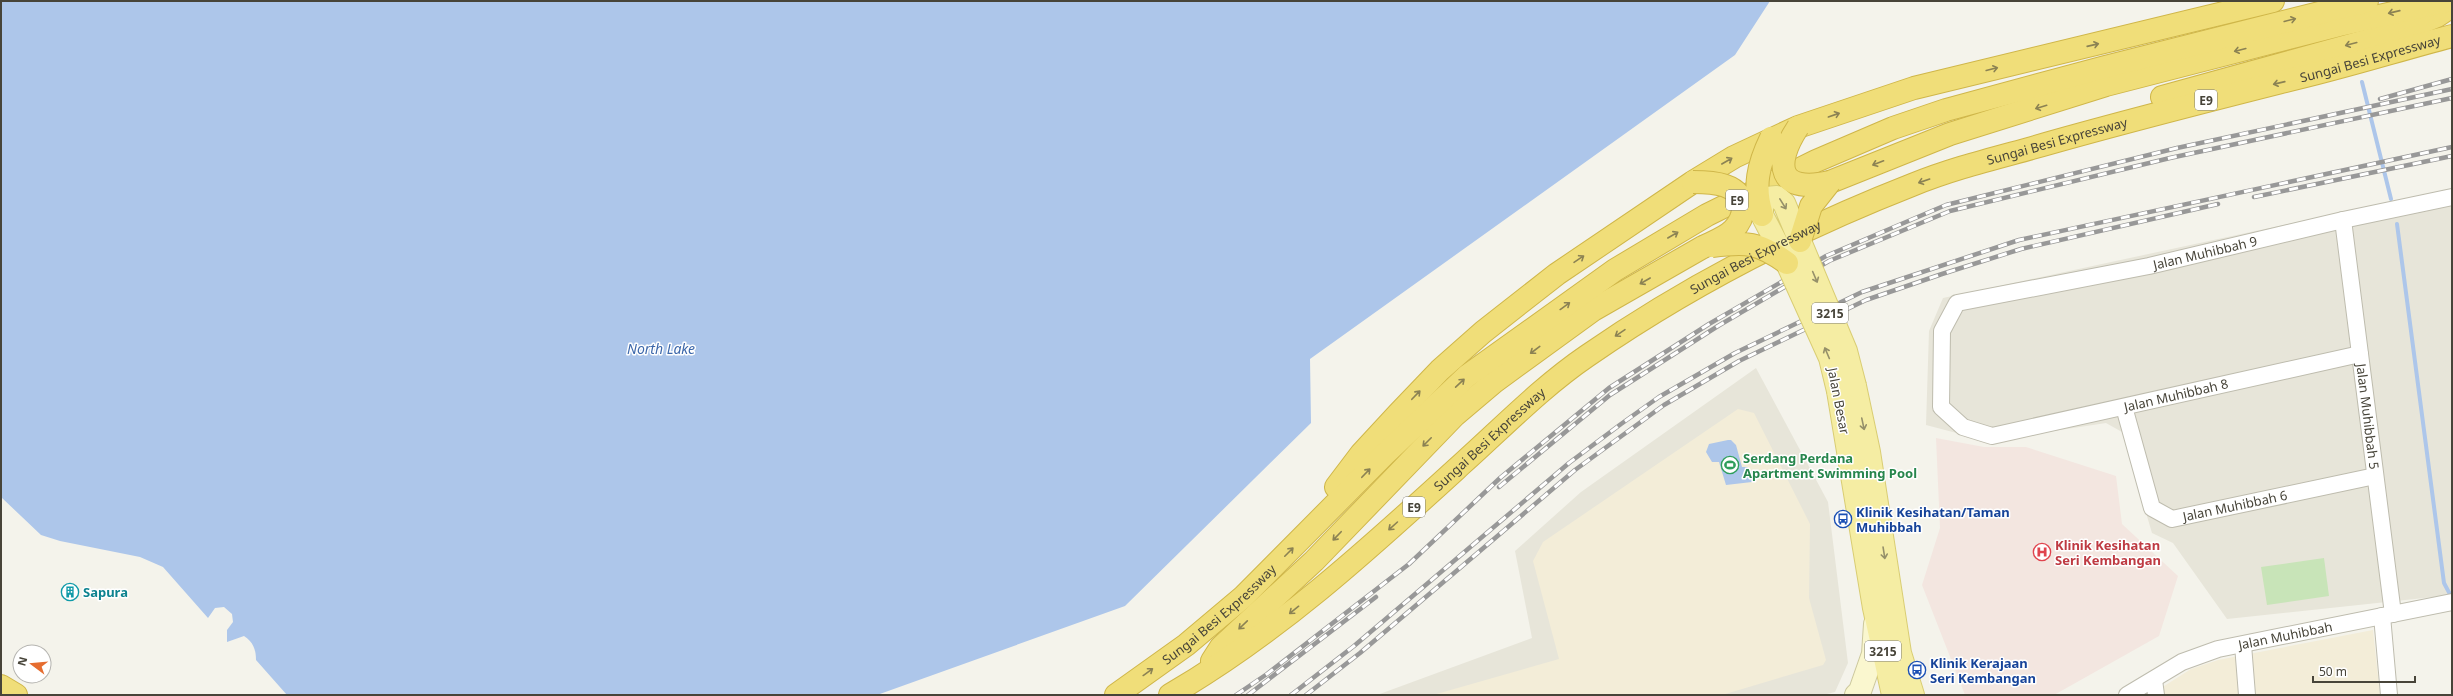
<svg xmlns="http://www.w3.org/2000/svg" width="2453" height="696" viewBox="0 0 2453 696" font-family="'Noto Sans',sans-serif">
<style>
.residential{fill:#e7e5d9}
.commercial{fill:#f3edd8}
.medical{fill:#f3e6e0}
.green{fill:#c8e4b8}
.water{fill:#adc6ea}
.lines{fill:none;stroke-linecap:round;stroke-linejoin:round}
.stream{stroke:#adc6ea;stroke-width:4}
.street-casing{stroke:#bebcae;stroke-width:18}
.secondary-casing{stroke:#ccc89d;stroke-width:24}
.primary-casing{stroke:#d9cd73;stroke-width:24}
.highway-casing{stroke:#cfb649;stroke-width:24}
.street{stroke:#fff;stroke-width:16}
.secondary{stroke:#faf7cf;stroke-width:22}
.primary{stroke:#f5eda3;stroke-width:22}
.highway{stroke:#f0de79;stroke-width:22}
.rail-casing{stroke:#989898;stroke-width:4.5}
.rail{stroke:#fff;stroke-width:3;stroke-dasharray:9;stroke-linecap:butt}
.primary-bridge-casing{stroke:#d9cd73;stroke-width:24;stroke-linecap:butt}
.highway-bridge-casing{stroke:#cfb649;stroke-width:24;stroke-linecap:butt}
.primary-bridge{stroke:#f5eda3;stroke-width:22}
.highway-bridge{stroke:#f0de79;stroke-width:22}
.oneway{stroke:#8b8253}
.oneway2{stroke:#959069}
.labels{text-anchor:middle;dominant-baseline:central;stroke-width:3;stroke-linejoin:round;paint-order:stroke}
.shield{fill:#fff;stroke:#7e7c74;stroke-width:1}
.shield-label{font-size:12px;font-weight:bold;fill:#474439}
.street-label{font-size:13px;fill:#474439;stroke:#fff}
.leisure-label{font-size:13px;font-weight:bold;fill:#27864d;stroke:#fff;text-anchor:start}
.transit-label{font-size:13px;font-weight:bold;fill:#164399;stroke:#fff;text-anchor:start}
.health-label{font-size:13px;font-weight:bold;fill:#be3a42;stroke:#fff;text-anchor:start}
.culture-label{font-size:13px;font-weight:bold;fill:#0d838f;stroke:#fff;text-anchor:start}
.water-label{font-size:14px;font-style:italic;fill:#3c67aa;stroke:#fff}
</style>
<rect width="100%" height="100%" fill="#f4f3eb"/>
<path class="residential" d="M2452 189V595L2227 619 2173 543 2152 533 2122 432 2106 423 1987 441 1926 425 1929 331 1943 298Z
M1756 368 1828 502 1848 663 1835 692 1823 695H1377L1532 638 1515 551 1581 492Z"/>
<path class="commercial" d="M1738 409 1754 413 1810 524 1809 598 1826 660 1823 665 1722 695H1433L1559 659 1533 561 1543 542Z
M2373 630 2380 695H2150L2191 669 2218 660Z"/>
<path class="medical" d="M1936 438 1984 447H2026L2116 476 2122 524 2178 576 2159 636 2054 695H1965L1922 585 1940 528Z"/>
<path class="green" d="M2324 558 2329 596 2267 605 2261 567Z"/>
<path class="water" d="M1 1H1770L1735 55 1310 359 1311 423 1125 606 877 695H287L256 660C256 649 253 642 244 636L227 642V630L233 622 232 614 224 607 215 608 208 618 163 567 140 557 60 541 41 535 1 497Z
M1728 440H1731L1736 445 1742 467H1747L1753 473 1752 482 1726 485 1719 462H1712L1706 452 1709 444Z"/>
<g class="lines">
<path class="stream" d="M2362 82 2391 199
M2397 224 2444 583 2452 598"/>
<defs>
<g id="street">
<path id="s1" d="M2343 220 2393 614"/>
<path id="s2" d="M2360 354 1992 436 1963 427 1941 407 1942 331 1957 303 2149 266 2343 220 2452 197"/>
<path id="s3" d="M2124 407 2152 508 2172 519 2375 476"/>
<path d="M2382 616 2389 695"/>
<path d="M2243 645 2247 695"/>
<path d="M2154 680 2156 695"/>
<path id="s4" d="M2127 695 2182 662 2218 649 2452 602"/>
</g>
<path id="secondary" d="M1856 695 1860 691 1873 654 1875 624"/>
<path id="primary" d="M1855 386 1869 452 1900 653 1913 695
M1838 391 1874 608 1893 695"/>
<g id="highway">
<path d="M2162 97 2398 32 2437 16 2452 6"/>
<path d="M1830 182 1950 134 2106 85 2339 25 2446 1"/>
<path d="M1336 487 1361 454 1398 414 1440 370 1483 332 1557 274 1693 182 1734 157 1798 127 1914 88 2273 1"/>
<path d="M1212 661 1221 647 1314 561 1455 415 1494 382 1593 310 1703 247"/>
<path d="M1 686 16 695"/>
<path id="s5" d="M1116 695 1186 645 1243 597 1385 454 1467 376 1615 270 1707 215 1816 161 1893 128 1946 110 2105 67 2367 1"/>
<path id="s6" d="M1170 695C1279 632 1372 546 1464 462 1504 426 1543 386 1587 356 1688 286 1797 230 1912 185 1951 169 1992 159 2032 148 2115 124 2198 103 2281 82 2339 69 2395 51 2452 36"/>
</g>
</defs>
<use href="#street" class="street-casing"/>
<use href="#secondary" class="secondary-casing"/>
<use href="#primary" class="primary-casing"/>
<use href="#highway" class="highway-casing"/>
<use href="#street" class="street"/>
<use href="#secondary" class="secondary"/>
<use href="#primary" class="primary"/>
<use href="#highway" class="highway"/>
<defs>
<path id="rail" d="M2380 99 2452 79
M2254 197 2452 156
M1499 487 1610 395 1718 326 1829 261 1950 211 2170 158 2452 98
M1236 695 1267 674 1409 564 1500 478 1609 388 1709 324 1826 256 1946 205 2177 148 2452 89
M1248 695 1376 597
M1291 695 1354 646 1569 463 1621 424 1659 397 1735 353 1862 292 2019 240 2452 147
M1306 695 1360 653 1575 470 1664 405 1739 361 1866 300 1942 274 2021 249 2218 204"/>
</defs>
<use href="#rail" class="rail-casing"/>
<use href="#rail" class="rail"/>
<defs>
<path id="primary-bridge" d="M1838 391 1830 358 1787 263 1762 215V205L1766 198 1777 197 1784 203 1846 351 1855 386"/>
<path id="highway-bridge" d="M1798 127C1773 165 1778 194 1830 182
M1693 182C1712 182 1742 183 1743 208 1743 217 1739 224 1733 230 1725 238 1713 242 1703 247
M1762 215C1753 186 1758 165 1771 138
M1800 241 1811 206 1830 182
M1712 246C1747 242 1758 242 1787 263"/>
</defs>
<use href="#primary-bridge" class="primary-bridge-casing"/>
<use href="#highway-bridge" class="highway-bridge-casing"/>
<use href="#primary-bridge" class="primary-bridge"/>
<use href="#highway-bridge" class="highway-bridge"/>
</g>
<defs><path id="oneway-shaft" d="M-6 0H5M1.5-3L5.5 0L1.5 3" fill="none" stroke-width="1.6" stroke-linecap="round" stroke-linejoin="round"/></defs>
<g class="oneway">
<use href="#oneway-shaft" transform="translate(2394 12) rotate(167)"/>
<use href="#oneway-shaft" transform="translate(2290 20) rotate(-14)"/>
<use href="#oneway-shaft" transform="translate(2351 44) rotate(165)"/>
<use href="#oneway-shaft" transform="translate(2093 45) rotate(-13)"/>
<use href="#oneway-shaft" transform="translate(2240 50) rotate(166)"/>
<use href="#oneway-shaft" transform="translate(1992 69) rotate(-14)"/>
<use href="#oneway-shaft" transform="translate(2279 83) rotate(167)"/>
<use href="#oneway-shaft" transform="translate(2041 107) rotate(163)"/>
<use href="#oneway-shaft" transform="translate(1834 115) rotate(-19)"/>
<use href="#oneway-shaft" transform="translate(1727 161) rotate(-30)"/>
<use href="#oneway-shaft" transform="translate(1878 163) rotate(159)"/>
<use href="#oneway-shaft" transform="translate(1924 181) rotate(161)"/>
<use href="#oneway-shaft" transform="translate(1673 235) rotate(-30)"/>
<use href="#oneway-shaft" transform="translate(1579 259) rotate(-34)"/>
<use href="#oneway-shaft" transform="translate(1645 281) rotate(150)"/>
<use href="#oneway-shaft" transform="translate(1565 306) rotate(-36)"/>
<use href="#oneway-shaft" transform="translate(1620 333) rotate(146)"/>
<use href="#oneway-shaft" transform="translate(1535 350) rotate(143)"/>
<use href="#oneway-shaft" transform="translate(1460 383) rotate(-43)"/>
<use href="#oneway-shaft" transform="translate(1416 395) rotate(-46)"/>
<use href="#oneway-shaft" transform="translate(1427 442) rotate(135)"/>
<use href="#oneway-shaft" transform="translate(1366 473) rotate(-46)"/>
<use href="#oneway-shaft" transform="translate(1393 526) rotate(138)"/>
<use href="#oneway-shaft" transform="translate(1337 536) rotate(134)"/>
<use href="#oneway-shaft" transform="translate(1289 552) rotate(-45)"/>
<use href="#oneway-shaft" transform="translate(1294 610) rotate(141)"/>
<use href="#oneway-shaft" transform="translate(1243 625) rotate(136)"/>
<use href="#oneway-shaft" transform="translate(1148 672) rotate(-36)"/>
</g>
<g class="oneway2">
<use href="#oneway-shaft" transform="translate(1783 204) rotate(58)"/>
<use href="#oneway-shaft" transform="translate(1815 277) rotate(67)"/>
<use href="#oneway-shaft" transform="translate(1827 353) rotate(-113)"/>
<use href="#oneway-shaft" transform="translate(1863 424) rotate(78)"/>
<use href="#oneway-shaft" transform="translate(1884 553) rotate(81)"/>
</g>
<defs>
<symbol id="stadium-ring" viewBox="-11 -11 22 22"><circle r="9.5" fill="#fff" stroke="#2e9e5b" stroke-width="1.5"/><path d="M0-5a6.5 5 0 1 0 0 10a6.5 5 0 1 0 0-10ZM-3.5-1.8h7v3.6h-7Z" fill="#2e9e5b"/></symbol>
<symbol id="bus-ring" viewBox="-11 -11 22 22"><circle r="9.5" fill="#fff" stroke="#1a4fb4" stroke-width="1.5"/><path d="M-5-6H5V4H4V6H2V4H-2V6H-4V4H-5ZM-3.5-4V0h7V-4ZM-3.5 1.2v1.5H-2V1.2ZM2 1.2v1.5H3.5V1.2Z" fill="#1a4fb4"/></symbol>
<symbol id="hospital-ring" viewBox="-11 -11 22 22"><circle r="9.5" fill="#fff" stroke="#e0444e" stroke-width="1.5"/><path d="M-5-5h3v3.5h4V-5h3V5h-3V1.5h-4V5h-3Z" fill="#e0444e"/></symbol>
<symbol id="building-ring" viewBox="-11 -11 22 22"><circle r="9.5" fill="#fff" stroke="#0f9aa8" stroke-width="1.5"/><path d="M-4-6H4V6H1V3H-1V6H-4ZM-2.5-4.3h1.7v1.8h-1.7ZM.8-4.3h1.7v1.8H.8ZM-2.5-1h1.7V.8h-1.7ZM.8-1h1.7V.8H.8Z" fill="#0f9aa8"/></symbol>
</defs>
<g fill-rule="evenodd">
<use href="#stadium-ring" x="1720" y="455" width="20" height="20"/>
<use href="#bus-ring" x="1833" y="509" width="20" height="20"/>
<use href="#hospital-ring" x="2032" y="542" width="20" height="20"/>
<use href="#building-ring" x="60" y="582" width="20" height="20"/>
<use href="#bus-ring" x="1907" y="660" width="20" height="20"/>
</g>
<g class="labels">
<g class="shield">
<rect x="2195" y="90" width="22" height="20" rx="3"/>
<rect x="1726" y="190" width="22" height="20" rx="3"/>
<rect x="1812" y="303" width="36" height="20" rx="3"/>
<rect x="1403" y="497" width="22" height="20" rx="3"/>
<rect x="1865" y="641" width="36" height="20" rx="3"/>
</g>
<g class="shield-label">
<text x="2206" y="100">E9</text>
<text x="1737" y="200">E9</text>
<text x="1830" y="313">3215</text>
<text x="1414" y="507">E9</text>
<text x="1883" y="651">3215</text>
</g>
<g class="street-label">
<text stroke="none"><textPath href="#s6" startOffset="1382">Sungai Besi Expressway</textPath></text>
<text stroke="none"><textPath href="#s6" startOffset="1058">Sungai Besi Expressway</textPath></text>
<text stroke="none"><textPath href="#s2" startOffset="798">Jalan Muhibbah 9</textPath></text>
<text stroke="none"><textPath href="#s6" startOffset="734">Sungai Besi Expressway</textPath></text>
<text transform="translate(2176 395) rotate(-13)">Jalan Muhibbah 8</text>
<text transform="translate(1839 401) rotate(79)">Jalan Besar</text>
<text stroke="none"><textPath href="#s1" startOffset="198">Jalan Muhibbah 5</textPath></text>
<text stroke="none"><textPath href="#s6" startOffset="410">Sungai Besi Expressway</textPath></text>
<text stroke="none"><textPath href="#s3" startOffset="192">Jalan Muhibbah 6</textPath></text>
<text stroke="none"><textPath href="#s5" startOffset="131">Sungai Besi Expressway</textPath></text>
<text stroke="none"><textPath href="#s4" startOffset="171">Jalan Muhibbah</textPath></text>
</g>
<g class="leisure-label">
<text x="1743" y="458">Serdang Perdana<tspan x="1743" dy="15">Apartment Swimming Pool</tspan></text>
</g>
<g class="transit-label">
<text x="1856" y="512">Klinik Kesihatan/Taman<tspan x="1856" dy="15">Muhibbah</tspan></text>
<text x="1930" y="663">Klinik Kerajaan<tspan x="1930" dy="15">Seri Kembangan</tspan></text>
</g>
<g class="health-label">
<text x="2055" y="545">Klinik Kesihatan<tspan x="2055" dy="15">Seri Kembangan</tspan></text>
</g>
<g class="culture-label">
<text x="83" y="592">Sapura</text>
</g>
<g class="water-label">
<text x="661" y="348">North Lake</text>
</g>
</g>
<rect width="2453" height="696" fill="none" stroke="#474439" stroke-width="4"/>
<g transform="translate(32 664) rotate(286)"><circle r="19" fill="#ffffff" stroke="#b5b4b0"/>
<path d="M0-3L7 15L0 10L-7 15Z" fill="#e66d30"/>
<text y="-6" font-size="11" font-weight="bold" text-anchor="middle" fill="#474439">N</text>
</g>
<path d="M2313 676v6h102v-6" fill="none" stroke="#474439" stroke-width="2"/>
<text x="2319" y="676" font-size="12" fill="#474439" stroke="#ffffff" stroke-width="3" paint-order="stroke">50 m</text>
</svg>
